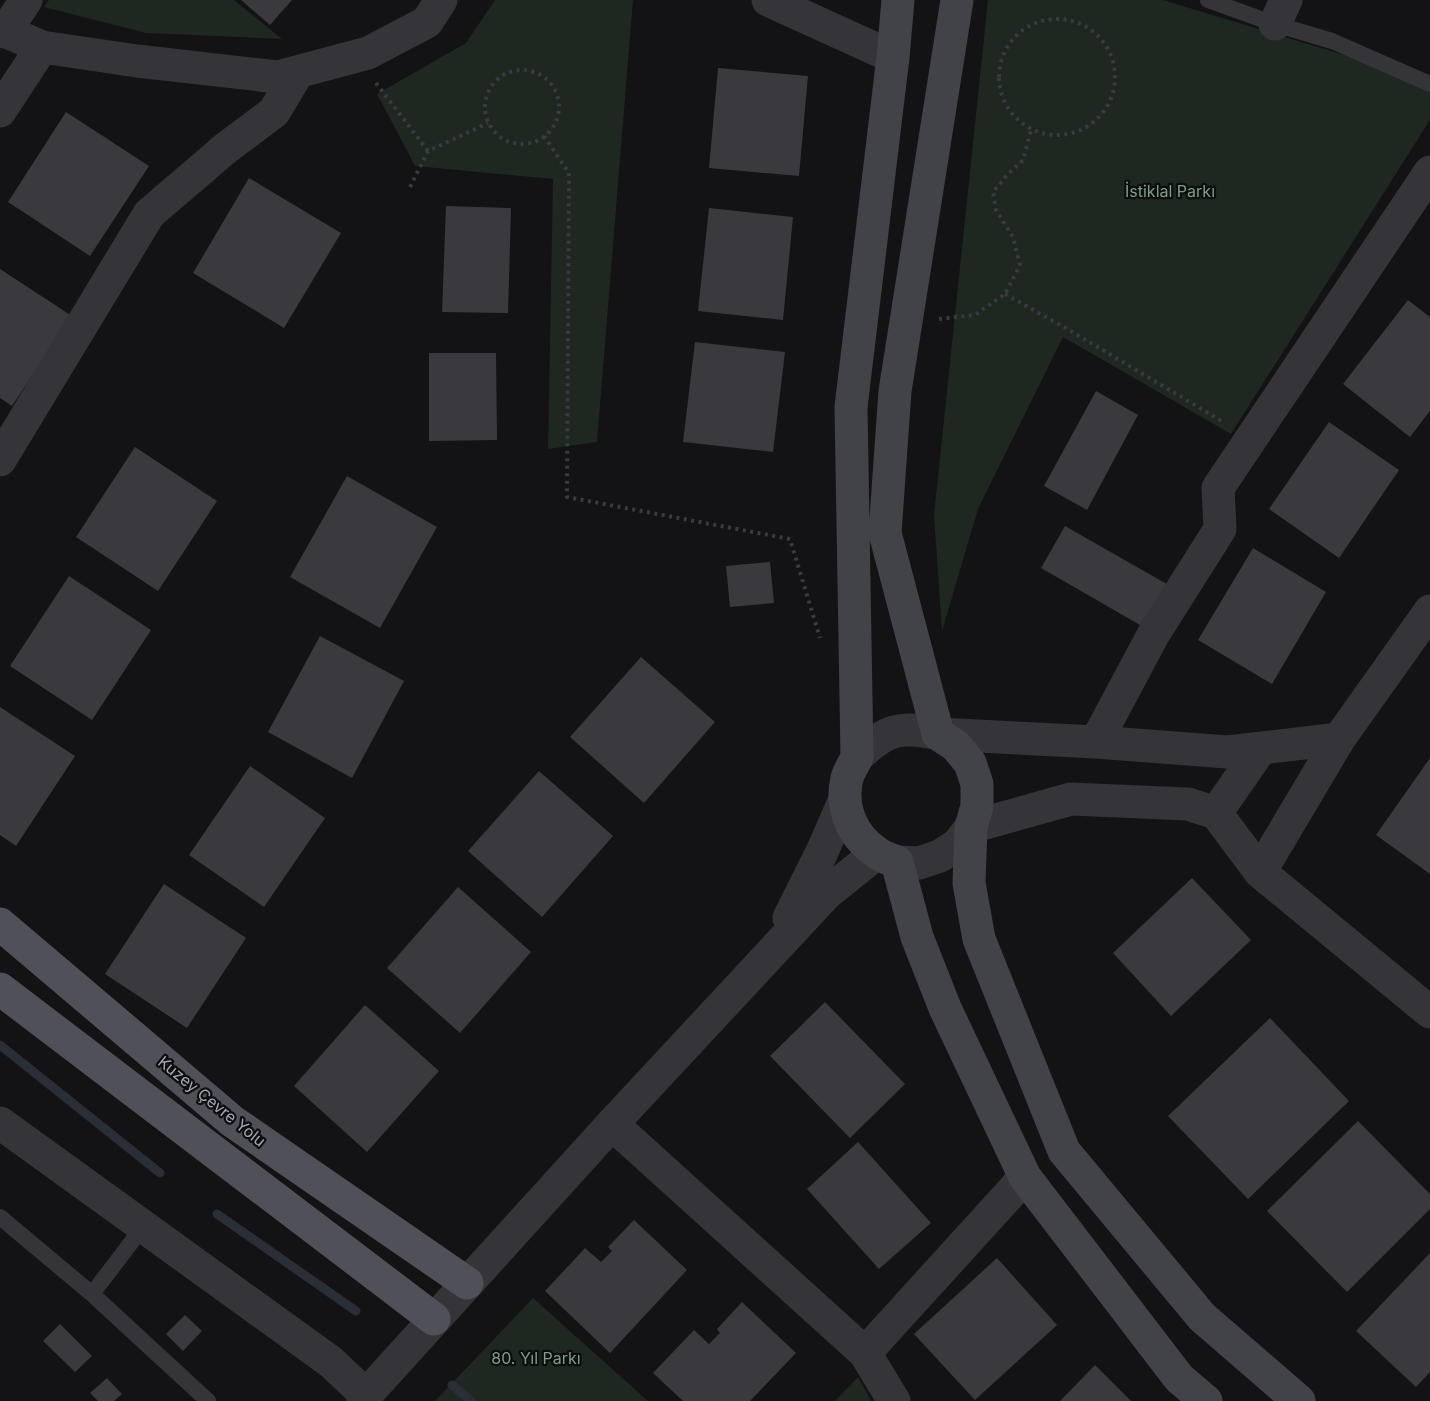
<svg xmlns="http://www.w3.org/2000/svg" width="1430" height="1401" viewBox="0 0 1430 1401" font-family="Inter,sans-serif">
<style>
.green{fill:#1f2721}
.lines{fill:none;stroke-linecap:round;stroke-linejoin:round}
.stream{stroke:#292e37;stroke-width:9}
.building{fill:#3a3a3e}
.path{stroke:#3a3a40;stroke-width:4;stroke-dasharray:3 4.5;stroke-linecap:butt}
.service{stroke:#343439;stroke-width:16}
.minor{stroke:#343439;stroke-width:33}
.tertiary{stroke:#343439;stroke-width:33}
.secondary{stroke:#424249;stroke-width:33}
.primary{stroke:#505058;stroke-width:33}
.labels{text-anchor:middle;dominant-baseline:central;stroke-width:4.5;stroke-linejoin:round;paint-order:stroke}
.park-label{font-size:16px;fill:#7c9f86;stroke:#0e0e0f}
.street-label{font-size:16px;fill:#a4a6b4;stroke:#0e0e0f}
</style>
<rect width="100%" height="100%" fill="#131214"/>
<path class="green" d="M49 0H234L282 39 146 33 44 7Z
M495 0H633L597 442 548 449 553 179 415 166 377 94 466 43Z
M988 0H1163L1394 70 1430 92V120L1231 434 1063 337 978 509 942 631 934 515Z
M533 1298 648 1401H435Z
M858 1377 871 1401H835Z"/>
<g class="lines">
<path class="stream" d="M0 1045 160 1173
M217 1214 356 1311
M452 1385 471 1401"/>
</g>
<path class="building" d="M241 0H292L270 25Z
M718 68 808 76 799 176 709 168Z
M66 112 149 166 90 256 8 202Z
M249 178 341 233 284 328 193 273Z
M446 206 511 208 508 313 442 312Z
M709 208 793 217 783 320 698 311Z
M0 269 72 316 12 406 0 398Z
M1408 300 1430 317V411L1410 437 1343 384Z
M695 342 785 352 773 452 683 442Z
M429 353H496L497 440 429 441Z
M1096 391 1138 415 1087 510 1044 486Z
M1329 422 1399 470 1339 558 1269 509Z
M135 447 217 501 158 591 76 537Z
M347 476 437 527 380 628 290 577Z
M1065 526 1172 587 1147 629 1041 568Z
M1253 548 1326 592 1272 684 1198 640Z
M770 562 774 603 730 607 726 566Z
M69 576 151 630 92 720 10 666Z
M320 636 404 681 352 778 268 732Z
M641 657 715 722 644 803 570 737Z
M0 707 75 756 16 846 0 835Z
M1430 758V874L1376 835Z
M250 766 325 818 264 907 189 855Z
M539 771 613 836 542 917 468 851Z
M1192 878 1251 940 1171 1016 1113 953Z
M164 884 246 938 187 1028 105 974Z
M458 887 531 952 460 1033 387 968Z
M825 1002 905 1084 850 1138 770 1056Z
M365 1005 439 1071 367 1152 294 1086Z
M1270 1018 1349 1101 1248 1199 1168 1116Z
M1358 1121 1430 1194V1209L1347 1292 1267 1211Z
M858 1142 931 1223 879 1269 807 1189Z
M634 1220 687 1270 610 1353 545 1291 585 1248 601 1262 612 1251 608 1247Z
M1430 1253V1372L1416 1387 1356 1331Z
M997 1258 1057 1325 975 1400 914 1334Z
M742 1302 796 1353 750 1401H683L653 1373 694 1330 709 1344 720 1333 717 1329Z
M185 1315 202 1331 183 1351 166 1334Z
M60 1324 92 1356 75 1372 43 1341Z
M1095 1365 1131 1401H1060Z
M107 1378 122 1394 114 1401H98L90 1393Z"/>
<g class="lines">
<path class="path" d="M999 77a58 58 0 1 1 116 0a58 58 0 1 1-116 0Z
M485 107a37 37 0 1 1 74 0a37 37 0 1 1-74 0Z
M376 83 428 151
M544 136 569 173 567 497 790 539 820 638
M410 187 428 151 488 123
M1005 294 1069 330 1225 423
M939 319 975 315 1005 294 1020 265 1013 237 996 210 993 192 1008 174 1023 160 1031 130"/>
<path class="service" d="M1208 0 1275 24 1332 41 1430 84
M0 1217 92 1294 208 1401
M92 1294 143 1227"/>
<path class="minor" d="M768 0 893 57
M1275 24 1286 0
M0 29 42 47 137 61 278 77 368 53 427 22 441 0
M5 32 26 0
M0 111 42 47
M0 460 149 214 226 148 274 112 298 72
M1096 742 1153 635 1220 529 1218 488 1430 172
M857 757C885 730 900 725 938 734L1096 742 1227 752 1339 739
M1216 813 1261 748
M897 862 919 863 940 856 958 844 971 827 1071 799 1188 804 1216 813 1260 872 1430 1012
M1260 872 1339 739 1430 611
M0 1123 331 1362 366 1395
M612 1124 865 1353 894 1401
M865 1353 1025 1177"/>
<path class="tertiary" d="M789 918 822 852 845 799
M363 1401 366 1395 612 1124 827 893 877 853"/>
<path class="secondary" d="M898 0 893 57 851 407 857 757C854 764 849 771 847 778 840 807 852 836 876 852 882 857 890 859 897 862L917 937 945 1008 1025 1177 1179 1378 1206 1401
M957 0 895 391 885 533 938 734 956 746 970 763 977 784V806L971 827 969 883 979 939 1064 1151 1202 1317 1299 1401"/>
<path class="primary" d="M0 924 232 1121 467 1283
M0 989 434 1319"/>
</g>
<g class="labels">
<g class="park-label">
<text x="1170" y="191">İstiklal Parkı</text>
<text x="536" y="1358">80. Yıl Parkı</text>
</g>
<g class="street-label">
<text transform="translate(212 1101) rotate(39)">Kuzey Çevre Yolu</text>
</g>
</g>
</svg>
